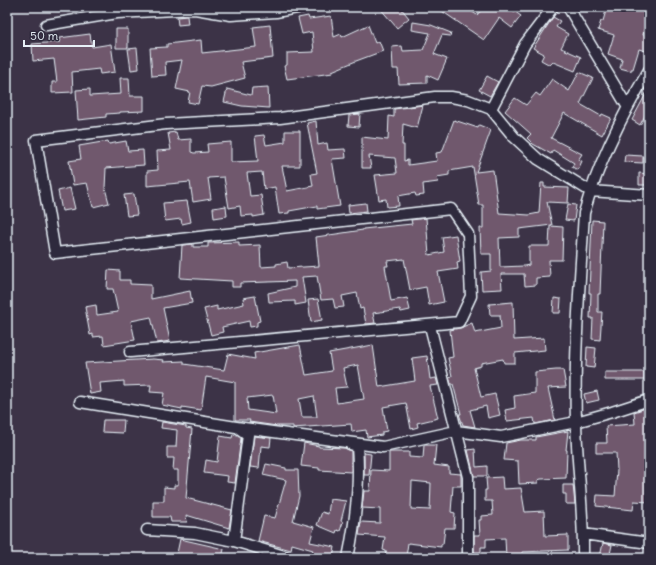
<svg xmlns="http://www.w3.org/2000/svg" width="656" height="565" viewBox="0 0 656 565" font-family="Delius,sans-serif">
<style>
.building{fill:#6f596d;stroke:#e8f1f8;fill-rule:evenodd}
.lines{fill:none;stroke-linecap:round;stroke-linejoin:round}
.street-casing{stroke:#e8f1f8;stroke-width:13}
.street{stroke:#2f2a3d;stroke-width:10}
</style>
<rect width="100%" height="100%" fill="#3c3347"/>
<filter id="ink" filterUnits="userSpaceOnUse"><feTurbulence type="fractalNoise" baseFrequency=".025" numOctaves="2"/><feDisplacementMap in="SourceGraphic" scale="8" xChannelSelector="R" yChannelSelector="G"/><feConvolveMatrix kernelMatrix="1 2 1 2 8 2 1 2 1" color-interpolation-filters="sRGB"/></filter>
<g filter="url(#ink)">
<path class="building" d="M379 7H400L409 18 397 28Z
M436 7H465L477 15 484 7H508L521 16 512 28 499 18 484 40Z
M607 7H649V14L643 35 649 37V52L639 49 633 69H631V71L620 68 622 59 608 54 614 35 598 30 601 21H603Z
M187 16 188 24 178 25 177 17Z
M308 16 309 19 331 16 334 37 341 34 342 37 368 25 375 43 379 41 383 51 356 61 332 71 333 73 287 79 284 66 287 65V53L314 52 312 32 302 34 298 18Z
M553 17 560 21 556 27 568 34 561 48 581 57 575 71 553 62 550 65 541 60 544 54 533 48Z
M413 22 431 25 451 33 450 36 442 35 434 54 447 59 438 80 427 75V83L399 84 398 69H393L392 47 402 46 403 51 423 50 430 33 412 30Z
M270 25 273 58 241 62 245 78 211 87 202 86 198 104 188 102 190 92 176 89 182 60 165 62 166 75 152 76 150 48 167 47V44L201 40 202 53 256 47 253 27Z
M116 29H128V48H116Z
M90 34 92 47 111 44 115 72 100 74 99 69 72 72 73 92 52 93V82H57L54 59 33 61 32 44 60 42 59 38Z
M137 48 139 69 131 70 128 49Z
M579 72 593 78 580 104 601 116 602 114 611 118 602 135 564 113 551 138 582 154 578 160 582 161 578 170 572 167 574 163 553 150 551 154 533 144 527 138 531 134 505 111 515 98 526 105 536 93 540 96 552 79 569 91Z
M487 76 498 82 490 96 479 90Z
M120 78H129L130 96H144V111L120 112V113L106 114V117L78 120 76 90 90 89V96L121 94Z
M268 87 269 108 242 106 224 102 227 89 251 95 252 88Z
M649 88V108L640 125 632 120Z
M423 105 417 128 403 124 402 145H404V161L408 160V165L437 161 436 153 442 152 454 120 478 128 479 125 491 130 476 172 493 170 499 213 529 215 539 213 541 183H544V187L569 188 568 203 547 202 552 225 519 229V237L499 238 500 267 524 266 529 265V246H549L550 226 563 227 562 260H549L550 277 536 278V285L525 286 524 274H501L502 289 482 290 481 272 491 271V254H481L480 228H483V205H479L473 167 449 171V175L437 177 438 182 423 184 424 195 416 196 415 193 398 196 399 206 387 207 386 199 379 200 375 175 397 173 395 158 369 156 371 168H362V137L388 140 389 116 394 117V109Z
M360 114 359 127 348 126 349 115Z
M316 121 318 145 327 143 328 150 345 149 346 158 332 159 340 206 317 209V206L289 211V213L279 214 275 187 264 189 262 172 247 173 250 196 261 195 264 215 253 217V215L241 216 240 206 229 208 224 177 208 178 211 199 193 202 190 182 147 186V171L158 170 157 151 171 150 168 133 176 132 178 140 191 139V152L194 153 208 152 207 144 231 142V162L258 161 255 136 264 135 266 145 285 142V131H300V166H282L287 191 313 186 311 174 317 173 307 123Z
M108 141 109 144 126 141 128 151 143 150 144 165 106 168 105 188 109 203 93 207 87 183 73 185 69 161 81 159 79 146Z
M625 155 643 156V163L624 162Z
M639 173 649 174V185H639Z
M70 188 75 209 62 211 58 191Z
M134 194 137 215 127 216 124 195Z
M187 201 191 222 182 224 181 219 165 221 163 203Z
M366 203 367 211 349 213 348 205Z
M568 204 576 205 574 221 565 220Z
M226 206 227 216 214 218 213 208Z
M426 218 429 255 444 252 442 237 456 235 460 261 457 262 458 269 438 272 444 302 429 305 426 287 410 290 404 259 387 261 388 266H385L391 301 407 298 410 310 401 312 400 309 373 313 375 323 366 324 363 308 360 309 357 293 342 296 344 307 335 308 333 299 321 300 317 276 302 277 306 303 295 305V301L269 302 268 293 295 287V281L240 283V287H232V281L180 278 182 245 193 244V247H208V243L239 242V246L260 245 261 267 276 266V264L287 262 288 268 319 266 316 237 363 230V229L412 224 411 220Z
M592 220 603 221 600 294H598V312H602L600 340 592 339 593 318H590L591 293H589Z
M108 270 120 271V280H130V284L151 285V299L190 291 192 303 163 308 170 341 157 343 151 317 131 321 135 340 104 345 103 336 93 337V334L90 335 85 307 96 305 97 315 118 312 113 289H107Z
M255 296 260 321 257 322V326L250 327 249 321 222 327 223 332 211 335 204 309 217 306V310L244 304 243 298Z
M554 298 561 299 560 313H553Z
M318 299 322 320 311 322 308 300Z
M513 302 514 340 544 338 545 350 515 353V363H504L503 359 481 363V366L474 368 481 397 495 394 500 415 488 418 486 406 470 410 475 427 463 425 459 414H461L453 384H451L449 377 452 376 448 358 453 357 450 330 460 328 472 323 475 333 501 328 500 315H490L489 304Z
M300 345 306 375 332 371 329 353 373 345 379 387 415 381 412 358 427 356 430 379 436 378 438 385 430 386 438 418 417 423 418 427 411 429 406 403 383 407 387 431 382 432V435L367 437 366 430 352 432 351 424 293 428V426H277L249 422 250 420H235V382L206 377 201 410 182 407V409L162 405 164 393 150 392 151 385 124 386V381L100 383 101 392 90 394 85 363 153 359 164 360 163 362 184 361V364L224 370 228 354 255 359 254 353ZM358 365 364 399 337 403 335 388 347 387 343 368ZM273 395 276 414 248 410 247 398ZM314 396 317 417H302L299 399Z
M587 347 596 348 594 368 586 367Z
M556 370H563L566 387 548 388 555 420 535 424 534 418 507 421 505 410 515 408 514 396 535 393V372Z
M605 372H644V380H605Z
M597 391 599 400 586 403 584 394Z
M649 407V413H646L649 502 634 501 633 510 596 506 597 495 615 496 617 470 616 453H596V443H607L606 426 635 424 634 412Z
M103 420H124L123 433 102 432Z
M162 422 186 426V428L192 429 186 498 232 510 229 528 186 515 187 522H171L170 517H153V501H164V487L174 488V485H178V470H173L174 458H167V447H176L177 430 161 428Z
M568 431 566 450H567L566 478 541 479 538 480V483L519 484 518 461 504 460 506 443 521 440H536V437Z
M233 434 241 438 235 483 227 482 228 476 204 473 206 460 217 462 220 436 232 438Z
M254 436 271 438 270 447 261 446 259 468 250 467Z
M304 443 319 446V447L345 448 351 451V472L319 470V468L301 466Z
M424 445H436L434 465 449 467V473L461 474V486H453L451 512 455 513 454 528H445L443 544H441V547L408 543 406 557 385 556 386 551 383 550 385 537 359 535 361 522 380 523V509L362 508 364 491H370L371 470 389 471V452H409V457L423 458ZM412 481 431 483 430 510 411 509Z
M475 449 476 467 487 466V476H474L468 450Z
M364 453 371 454 369 475H364Z
M266 464 286 468V470H298L299 496 293 521 314 527 310 542 335 547 333 558 312 553 313 550 292 544 291 550 258 541 264 516 275 518 286 480 263 475Z
M502 477 503 489 521 488 525 512 544 511 545 536 568 535V550L522 552V558H506L505 538 486 539V547H481V552H474V535H480L479 520H481V516L493 515 492 501H485V490H487L486 478Z
M563 485H573L575 504H566V494H563Z
M330 499 346 501 341 521 343 522 340 531 337 530 336 533 317 525 322 512 328 514Z
M180 539 224 549 222 558H176Z
M603 543 612 545 609 558 600 557Z"/>
<g class="lines">
<defs>
<path id="street" d="M568 7 627 106
M46 25 117 13 195 9 231 15 276 12 302 7
M491 109 525 44 553 7
M430 326 468 477V558
M130 352 459 322 471 296 468 234 451 209 55 253 36 140 166 124 280 118 435 97H451L468 100 491 109 514 137 538 159 590 191 649 195
M80 402 236 427 383 447 456 431 501 437 576 422 612 412 649 400
M147 530 195 533 234 541 291 558
M583 534 649 543
M234 541 248 435 237 427
M348 558C355 524 360 481 357 446L350 444
M583 558C584 512 577 467 576 422 574 352 580 282 584 213 598 163 622 115 649 70"/>
</defs>
<use href="#street" class="street-casing"/>
<use href="#street" class="street"/>
</g>
</g>
<rect width="656" height="565" fill="none" stroke="#2f2a3d" stroke-width="24"/>
<rect x="12" y="12" width="632" height="541" fill="none" stroke="#e8f1f8" stroke-width="1.5" filter="url(#ink)"/>
<path d="M24 40v6h70v-6" fill="none" stroke="#e8f1f8" stroke-width="2"/>
<text x="30" y="40" font-size="12" fill="#e8f1f8" stroke="#2f2a3d" stroke-width="3" paint-order="stroke">50 m</text>
</svg>
